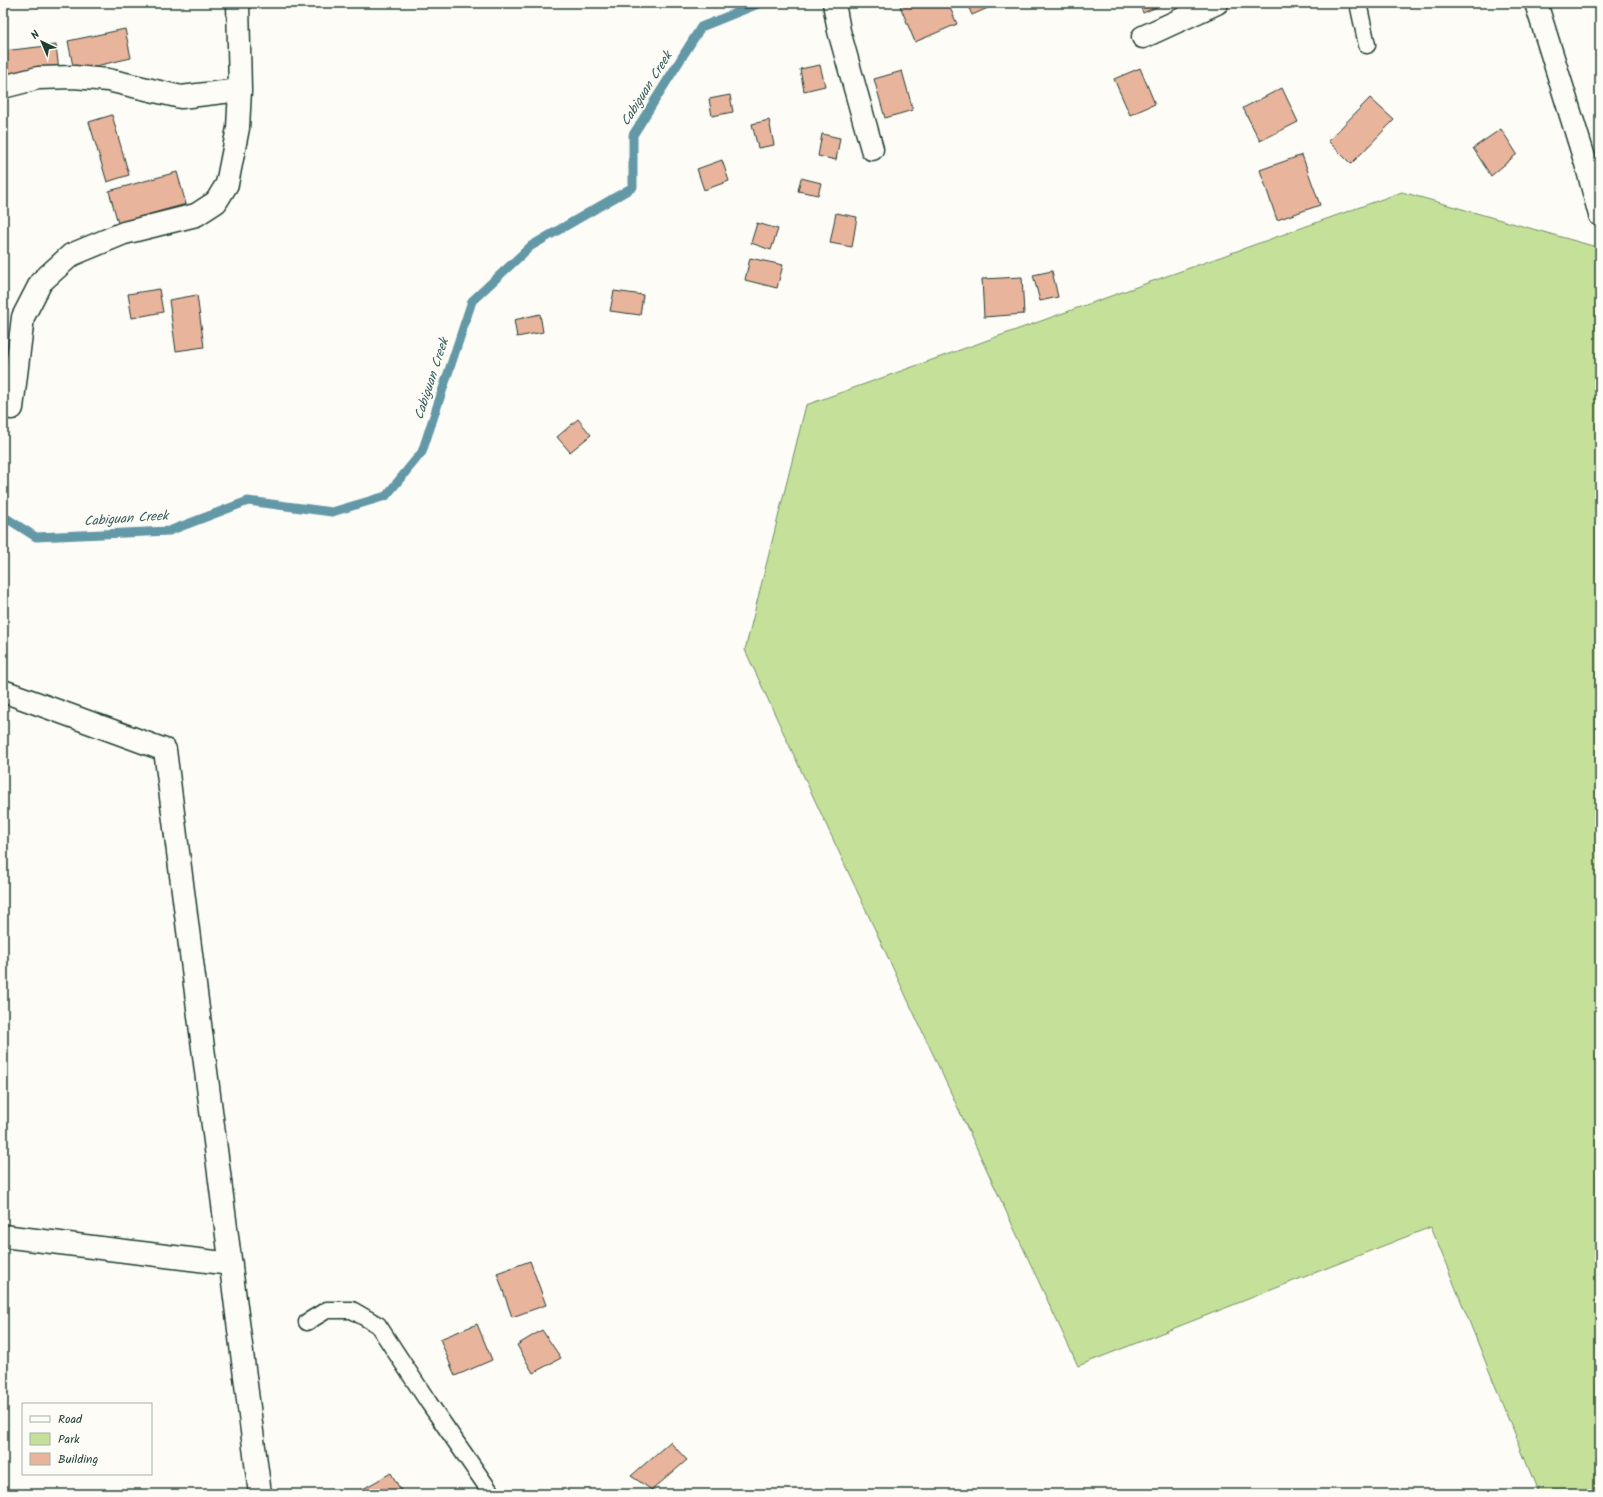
<svg xmlns="http://www.w3.org/2000/svg" width="1603" height="1497" viewBox="0 0 1603 1497" font-family="Kalam,sans-serif">
<style>
.green{fill:#c5e199;stroke:#728f66}
.lines{fill:none;stroke-linecap:round;stroke-linejoin:round}
.stream{stroke:#6398a7;stroke-width:9}
.building{fill:#e9b49c;stroke:#1f3d34}
.lane-casing{stroke:#1f3d34;stroke-width:19}
.street-casing{stroke:#1f3d34;stroke-width:25}
.lane{stroke:#fdfcf7;stroke-width:16}
.street{stroke:#fdfcf7;stroke-width:22}
.labels{text-anchor:middle;dominant-baseline:central;stroke-width:4;stroke-linejoin:round;paint-order:stroke}
.water-label{font-size:13px;font-style:italic;fill:#365b5a;stroke:#fdfcf7}
</style>
<rect width="100%" height="100%" fill="#fdfcf7"/>
<filter id="ink" filterUnits="userSpaceOnUse"><feTurbulence type="fractalNoise" baseFrequency=".025" numOctaves="2"/><feDisplacementMap in="SourceGraphic" scale="8" xChannelSelector="R" yChannelSelector="G"/><feConvolveMatrix kernelMatrix="1 2 1 2 8 2 1 2 1" color-interpolation-filters="sRGB"/></filter>
<g filter="url(#ink)">
<path class="green" d="M1402 192 1600 248V1494H1539L1431 1227 1078 1366 745 650 806 405Z"/>
<g class="lines">
<path class="stream" d="M3 516 36 537 169 531 248 501 332 512 386 496 422 452 472 301 531 246 633 187V135L701 27 758 4V3"/>
</g>
<path class="building" d="M906 3H948L957 24 915 42 900 6Z
M967 3H999L972 15Z
M1139 3H1166L1143 13Z
M125 29 131 58 74 71 68 41Z
M56 45 59 71 3 76V51Z
M820 65 825 86 804 91 800 69Z
M1140 68 1155 104 1130 115 1114 79Z
M902 71 913 110 885 118 874 79Z
M1282 88 1298 122 1260 141 1243 108Z
M730 95 733 112 712 116 709 99Z
M1370 98 1394 120 1351 164 1328 141Z
M112 115 129 175 107 182 89 122Z
M769 120 774 145 758 148 752 124Z
M1501 129 1517 154 1491 176 1473 148Z
M822 134 840 138 836 160 818 156Z
M1302 155 1320 205 1277 220 1260 170Z
M722 160 729 181 704 190 697 169Z
M177 172 186 204 118 223 109 191Z
M801 178 821 183 818 195 798 191Z
M836 213 857 217 852 247 830 243Z
M757 223 778 229 771 250 751 243Z
M750 258 783 265 777 288 745 280Z
M1052 271 1058 297 1040 301 1033 275Z
M1022 277 1024 314 984 317 982 279Z
M159 289 163 312 132 318 128 294Z
M614 291 643 295 640 315 610 311Z
M197 295 204 347 176 351 169 300Z
M540 314 543 332 517 337 514 320Z
M578 419 591 435 570 452 557 437Z
M530 1261 546 1305 512 1317 497 1273Z
M477 1324 492 1360 455 1376 440 1339Z
M542 1330 561 1358 533 1373 517 1345Z
M670 1442 687 1460 652 1490 631 1476Z
M391 1473 403 1494H354Z"/>
<g class="lines">
<defs>
<path id="lane" d="M1358 3 1367 45
M307 1322 327 1310H352L378 1325 429 1403 492 1494"/>
<path id="street" d="M834 3 839 31 872 149
M1536 3 1587 167 1600 215
M1143 37 1217 3
M3 87 38 78 74 77 108 80 181 97 240 90
M12 408 23 317 41 282 71 255 124 233 196 215 216 202 227 184 238 128 240 90 238 3
M3 691 165 750 260 1494
M3 1236 231 1264"/>
</defs>
<use href="#lane" class="lane-casing"/>
<use href="#street" class="street-casing"/>
<use href="#lane" class="lane"/>
<use href="#street" class="street"/>
</g>
</g>
<g class="labels">
<g class="water-label">
<text transform="translate(647 89) rotate(-58)">Cabiguan Creek</text>
<text transform="translate(432 379) rotate(-72)">Cabiguan Creek</text>
<text transform="translate(126 519) rotate(-4)">Cabiguan Creek</text>
</g>
</g>
<rect width="1603" height="1497" fill="none" stroke="#fdfcf7" stroke-width="16"/>
<rect x="8" y="8" width="1587" height="1481" fill="none" stroke="#1f3d34" stroke-width="1.5" filter="url(#ink)"/>
<rect x="22" y="1403" width="130" height="72" fill="#fdfcf7" stroke="#a4b0a9"/>
<rect x="30" y="1416" width="20" height="6" fill="#fdfcf7" stroke="#a4b0a9"/>
<text x="58" y="1423" font-size="12" fill="#1f3d34">Road</text>
<rect x="30" y="1433" width="20" height="12" fill="#c5e199" stroke="#a4b0a9"/>
<text x="58" y="1443" font-size="12" fill="#1f3d34">Park</text>
<rect x="30" y="1453" width="20" height="12" fill="#e9b49c" stroke="#a4b0a9"/>
<text x="58" y="1463" font-size="12" fill="#1f3d34">Building</text>
<g transform="translate(42 42) rotate(316)" stroke="#fdfcf7" stroke-width="3" paint-order="stroke">
<path d="M0-3L7 15L0 10L-7 15Z" fill="#1f3d34"/>
<text y="-6" font-size="11" font-weight="bold" text-anchor="middle" fill="#1f3d34">N</text>
</g>
</svg>
